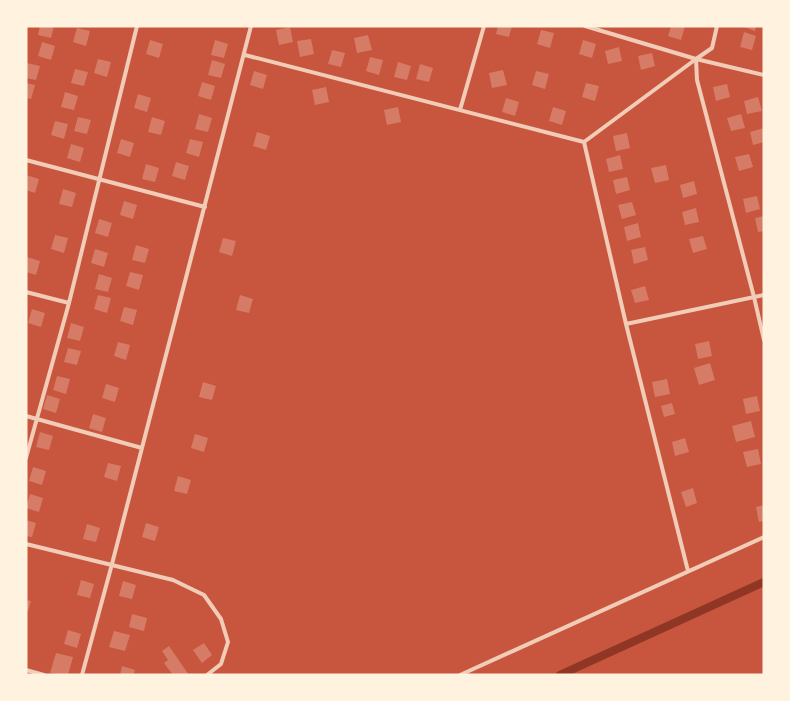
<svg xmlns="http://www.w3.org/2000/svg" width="790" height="701" viewBox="0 0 790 701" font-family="'PT Sans Narrow',sans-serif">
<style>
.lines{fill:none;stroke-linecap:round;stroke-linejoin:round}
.canal{stroke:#8f3625;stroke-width:8}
.building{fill:#d67c66}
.minor{stroke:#f1ccb7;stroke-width:4}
</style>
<rect width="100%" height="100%" fill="#c8553d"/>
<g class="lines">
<path class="canal" d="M560 675 764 582"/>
</g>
<path class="building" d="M40 26H54L51 38 38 35Z
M498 26H512L509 37 496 34Z
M671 26H685L681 40 668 36Z
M742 26H756L755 31Z
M290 27 293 42 279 45 276 30Z
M77 28 90 31 86 46 73 42Z
M541 30 554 33 550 48 537 44Z
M744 32 756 36 752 50 740 47Z
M368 35 372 50 357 53 354 38Z
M311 39 314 54 300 57 297 41Z
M150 40 163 44 159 58 146 54Z
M215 40 228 44 224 58 211 55Z
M583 40 596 44 592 58 579 54Z
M42 42 55 46 51 60 38 56Z
M619 47 622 61 608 64 605 51Z
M332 50 345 53 341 67 328 64Z
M652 53 655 66 641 70 638 56Z
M370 57 383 60 379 75 366 71Z
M98 59 111 62 107 77 94 73Z
M212 60 225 64 221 78 208 75Z
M398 62 411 66 407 80 394 77Z
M27 63 40 66 36 80 26 78Z
M420 64 433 68 429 82 416 79Z
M75 69 88 72 84 86 71 83Z
M503 70 507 85 492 88 489 73Z
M254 71 267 75 263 89 250 85Z
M536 71 549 74 545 89 532 85Z
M202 82 215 86 211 100 198 96Z
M26 83 35 85 31 99 26 98Z
M586 83 599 86 595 101 582 97Z
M727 84 730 97 716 101 713 87Z
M326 87 329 102 315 105 312 90Z
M65 92 78 96 74 110 61 107Z
M138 94 151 98 147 112 134 108Z
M758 97 762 111 747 114 744 101Z
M506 98 519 102 515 116 502 112Z
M398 107 401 122 387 125 384 110Z
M553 107 566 111 562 125 549 121Z
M199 114 212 118 208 132 195 129Z
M741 114 745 128 731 131 727 118Z
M78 117 91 120 87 134 74 131Z
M152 117 165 121 161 135 148 132Z
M55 121 68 124 64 139 51 135Z
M764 128V142L753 145 750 132Z
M257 132 270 136 266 150 253 146Z
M627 133 630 148 616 151 613 136Z
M121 139 134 143 130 157 117 153Z
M190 139 203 142 199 157 186 153Z
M71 144 84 148 80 162 67 158Z
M749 154 753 167 739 171 735 157Z
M620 155 623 169 609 172 606 159Z
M176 162 189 166 185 180 172 176Z
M146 164 159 168 155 182 142 179Z
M666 165 669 180 655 183 651 168Z
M26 175 39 179 35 193 26 190Z
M627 177 630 190 616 194 613 180Z
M694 181 697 194 683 198 680 185Z
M63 189 76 193 72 207 59 204Z
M757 196 760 209 746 213 743 199Z
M124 201 137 205 133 219 120 215Z
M632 202 636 215 622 219 618 205Z
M696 208 699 222 685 225 682 212Z
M764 216V231L758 232 755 218Z
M99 219 112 223 108 237 95 233Z
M638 223 641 237 627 241 624 227Z
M55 235 68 238 64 253 51 249Z
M703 236 707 249 693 253 689 239Z
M223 238 236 241 232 256 219 252Z
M136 245 149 249 145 263 132 260Z
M645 247 648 260 634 264 631 250Z
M95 249 108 253 104 267 91 263Z
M27 257 40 261 36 275 26 272Z
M130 272 143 275 139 290 126 286Z
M99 274 112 278 108 292 95 289Z
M645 286 649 300 635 303 631 290Z
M98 295 111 298 107 313 94 309Z
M240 295 253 299 249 313 236 310Z
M124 307 137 310 133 325 120 321Z
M32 309 45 313 41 327 28 323Z
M71 323 84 327 80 341 67 338Z
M709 341 712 356 698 359 695 344Z
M118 342 130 345 126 360 114 356Z
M68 348 81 351 77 365 64 362Z
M710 363 715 380 699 385 694 368Z
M57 376 70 379 66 394 53 390Z
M667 379 670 394 655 397 652 382Z
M203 382 216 386 212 400 199 397Z
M106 384 119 388 115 402 102 398Z
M47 395 60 399 56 413 43 409Z
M757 396 760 411 746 414 743 399Z
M672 403 675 414 664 417 661 406Z
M93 414 106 418 102 432 89 428Z
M751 421 755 437 736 442 732 426Z
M40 432 53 436 49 450 36 447Z
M195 434 208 438 204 452 191 448Z
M685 438 689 452 675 456 672 442Z
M758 449 761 464 747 467 743 452Z
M108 463 121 466 117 481 104 477Z
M33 467 46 471 42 485 29 481Z
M178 476 191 480 187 494 174 491Z
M693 488 697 503 686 507 681 492Z
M30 494 43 498 39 512 26 508Z
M764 505V521L759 522 756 507Z
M26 520 36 523 32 537 26 536Z
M146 523 159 527 155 541 142 537Z
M87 524 100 528 96 542 83 539Z
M81 580 94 584 90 598 77 595Z
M123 581 136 585 132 599 119 596Z
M26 600 31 601 28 611 26 610Z
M132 614 147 618 144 631 129 627Z
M68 630 81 634 77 648 64 644Z
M114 631 130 635 125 651 109 647Z
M204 643 212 655 202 663 193 650Z
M169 646 189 675H173L164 663 168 660 162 651Z
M56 653 73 657 68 675 50 673Z
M122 666 135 670 133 675H120Z"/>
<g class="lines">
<path class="minor" d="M585 26 696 59 764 75
M717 26 712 48 696 59 697 80 754 297 764 340
M245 55 584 142 626 324 688 571
M460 110 484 26
M584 142 696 59
M26 160 205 207
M26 292 69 303
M626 324 764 295
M26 416 142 448
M26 458 69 303 137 26
M26 544 173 580 204 595 221 619 228 642 221 664 207 675
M26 670 44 675
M82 675 112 564 251 26
M460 675 764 537"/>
</g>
<rect width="790" height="701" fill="none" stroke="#fff3e0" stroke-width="55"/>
</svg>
